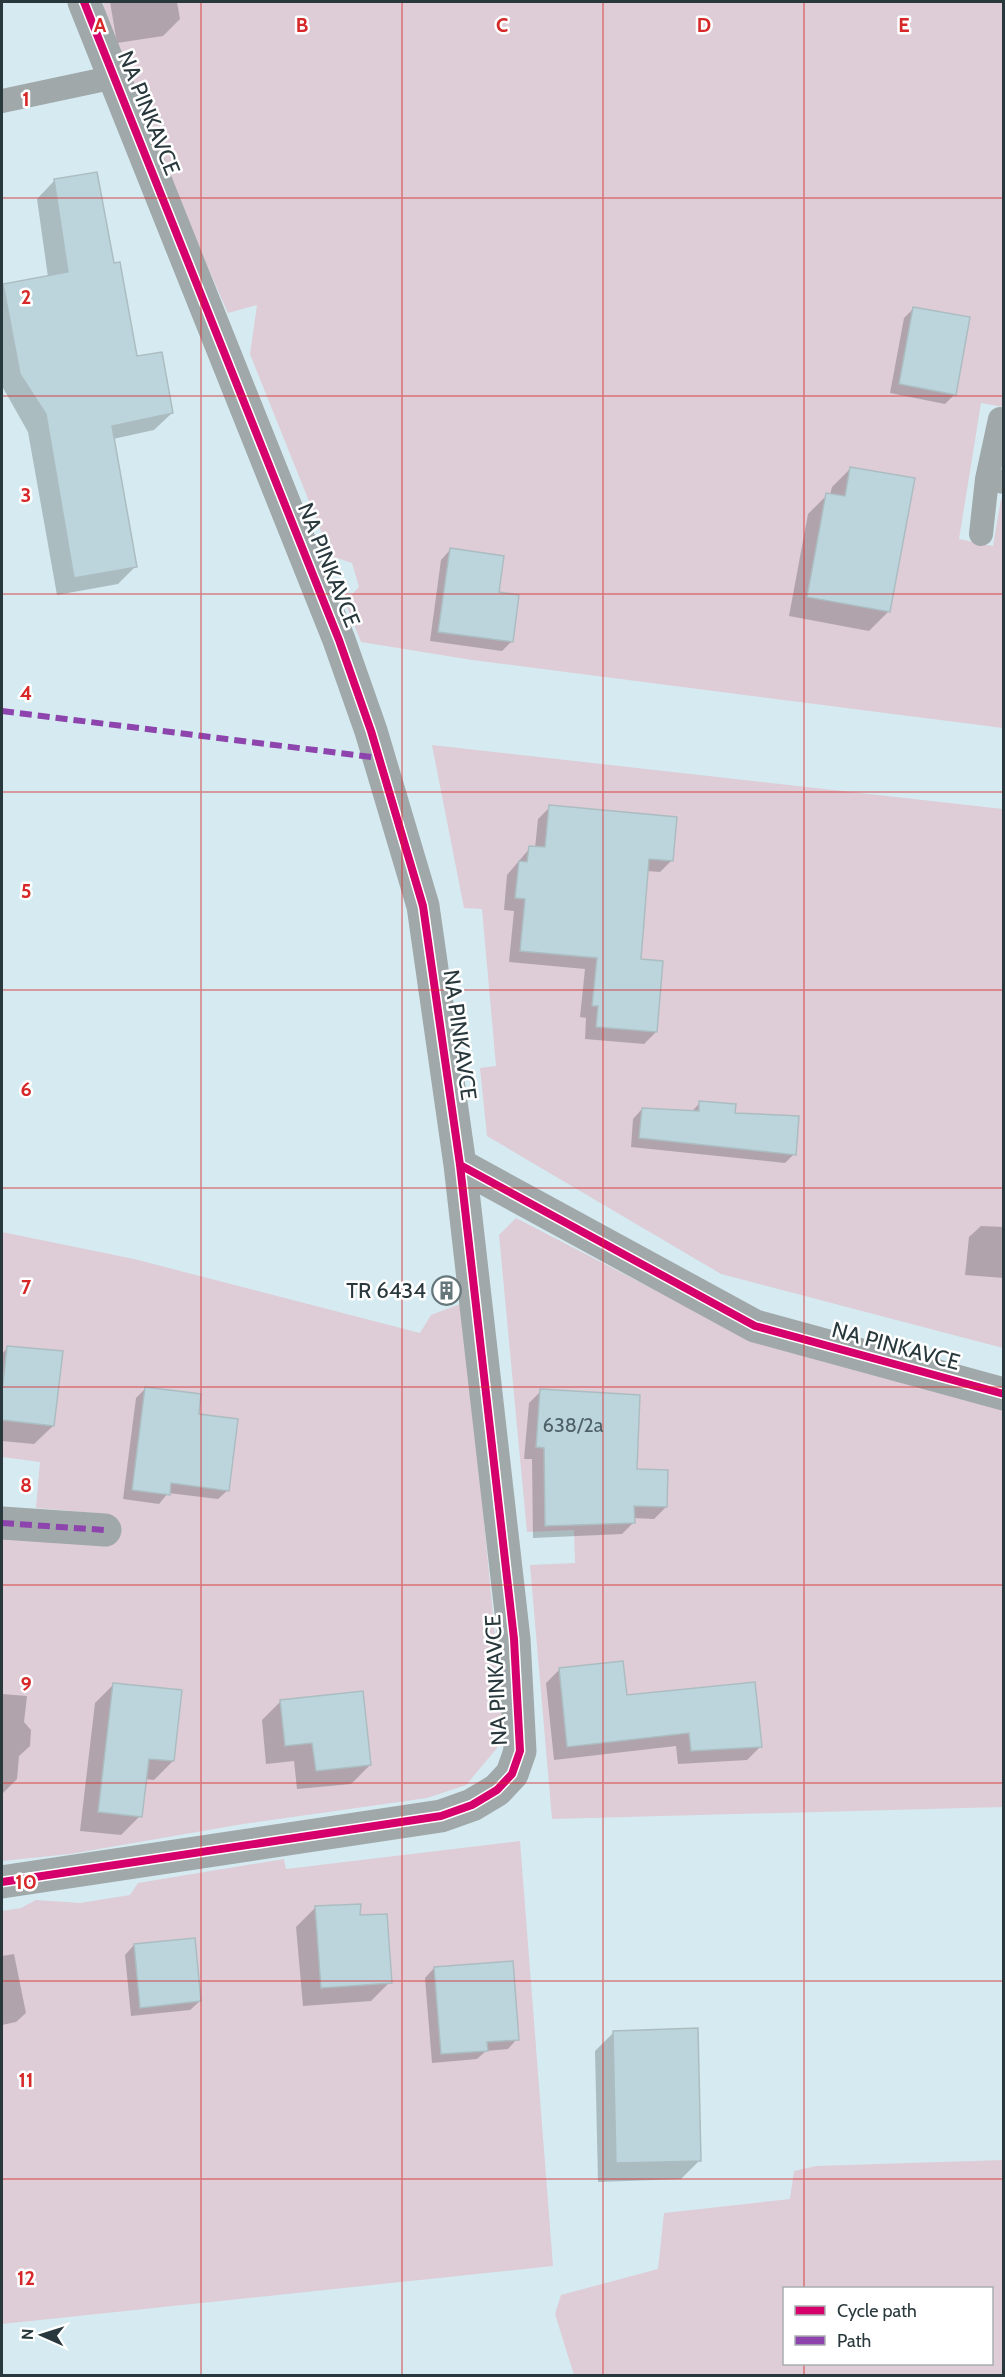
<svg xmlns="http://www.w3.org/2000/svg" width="1005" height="2377" viewBox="0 0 1005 2377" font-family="Cabin,sans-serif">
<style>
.green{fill:#deccd7;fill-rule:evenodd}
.shadow{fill:#0003}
.building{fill:#bcd5dd;stroke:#acbdc1;stroke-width:1.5}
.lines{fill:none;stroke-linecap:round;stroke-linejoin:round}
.service{stroke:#a0a8aa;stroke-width:24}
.minor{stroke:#a0a8aa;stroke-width:33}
.quiet{stroke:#8e44ad;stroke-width:6;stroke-dasharray:12 6;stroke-linecap:butt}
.cycleway-casing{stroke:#fff;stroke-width:11}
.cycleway{stroke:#d6006c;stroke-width:8}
.grid{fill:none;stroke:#d62828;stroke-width:1.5;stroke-opacity:0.55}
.labels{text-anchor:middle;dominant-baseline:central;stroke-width:5;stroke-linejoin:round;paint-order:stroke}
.number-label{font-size:20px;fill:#4e6166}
.street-label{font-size:22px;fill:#28383c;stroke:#fff}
.poi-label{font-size:22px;fill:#28383c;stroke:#fff;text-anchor:end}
.grid-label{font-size:20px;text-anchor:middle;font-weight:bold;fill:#d62828;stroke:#fff;stroke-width:5;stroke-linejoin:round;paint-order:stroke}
</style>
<rect width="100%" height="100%" fill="#d5ebf1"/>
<path class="green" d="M103 2H1003V407L981 403 959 539 993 546 1001 499H1003V728L472 660 361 642 345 602 359 587 352 563 331 556 250 354 257 305 228 313 106 38Z
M432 745 1003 809V1348L721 1274 487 1136 480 1068 496 1066 482 909 464 908Z
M516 1218 732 1330 1003 1401V1807L552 1819 530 1565 575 1563 574 1530 527 1532 499 1235Z
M2 1232 134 1259 420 1333 431 1315 463 1303 503 1719 497 1748 466 1785 427 1798 243 1824 70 1854 2 1861V1539L107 1514 36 1508 40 1462 2 1457Z
M520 1841 553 2266 2 2324V1911L21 1908 36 1900 80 1903 130 1895 138 1883 284 1859 286 1869Z
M1003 2160V2375H574L555 2314 561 2295 658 2269 664 2213 790 2199 794 2171 816 2166ZM992 2288V2364H784V2288Z"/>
<path class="shadow" d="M110 2H177L180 19 163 36 117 43Z
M54 181 113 265 135 358 172 413 154 430 113 439 136 566 118 584 57 595 28 432 2 386V288L48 277 37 199Z
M914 308 955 394 945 404 890 393 904 318Z
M851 468 888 612 869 631 789 616 808 514 827 495H830L832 487Z
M450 550 497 593 512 641 502 651 430 641 441 560Z
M550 807 672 860 660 872 647 871 639 960 656 1032 644 1044 585 1039 586 1018 580 1017 585 969 509 962 514 911 504 910 507 875 530 848H535L538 819Z
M700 1103 734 1114 794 1154 785 1163 631 1147 633 1119 642 1109 691 1112Z
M981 1226 1004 1227V1278L965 1275 969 1237Z
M8 1347 53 1426 34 1444 2 1441V1354Z
M145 1389 197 1415 228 1490 218 1499 168 1493 159 1504 123 1499 136 1398Z
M541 1391 666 1507 654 1519 633 1518 634 1522 622 1534 533 1538 532 1459H524L529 1403Z
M560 1669 626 1696 761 1746 747 1760 678 1764 676 1746 554 1760 546 1683Z
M114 1684 173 1761 154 1780 145 1779 140 1816 121 1835 80 1831 95 1703Z
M2 1694 27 1696 24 1722 31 1730 30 1746 19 1756 17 1779 2 1794Z
M281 1701 370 1765 351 1784 297 1789 294 1761 266 1764 262 1720Z
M315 1908 359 1917 390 1982 371 2001 303 2006 296 1927Z
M134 1945 200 2001 190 2010 131 2016 125 1955Z
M14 1954 26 2013 16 2022 2 2025V1956Z
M434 1968 517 2039 508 2049 486 2051 477 2059 432 2063 425 1978Z
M614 2032 700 2160 681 2179 598 2182 595 2051Z"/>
<path class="building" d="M97 172 114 263 120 262 137 356 162 352 173 413 112 426 137 567 74 578 46 414 20 374 3 284 68 272 54 179Z
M913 307 970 317 956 395 899 384Z
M850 467 915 478 890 612 807 597 826 493 845 496Z
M450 548 504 556 499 592 519 595 513 642 438 632Z
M549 805 677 817 673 861 649 859 641 959 663 961 657 1032 596 1027 598 1006H592L597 958 520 951 525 899 515 898 519 861 527 862 529 846 545 847Z
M699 1101 736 1104 735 1113 799 1116 796 1155 639 1138 642 1108 699 1111Z
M7 1346 63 1351 54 1426 2 1420V1393Z
M145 1387 201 1394 199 1414 238 1419 229 1491 171 1483 170 1495 132 1490Z
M540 1389 640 1395 637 1469 668 1470 667 1507 634 1506 635 1523 545 1526 544 1448 536 1447Z
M623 1661 627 1695 755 1682 762 1747 691 1751 689 1733 567 1747 559 1668Z
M113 1683 182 1690 174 1761 149 1759 142 1817 98 1812Z
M363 1691 371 1765 316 1771 312 1743 285 1746 280 1700Z
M361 1904 360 1915 387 1914 392 1983 321 1988 315 1906Z
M195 1938 201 2001 140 2008 134 1944Z
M513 1961 519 2040 487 2042 488 2051 441 2054 434 1967Z
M698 2028 701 2161 616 2163 613 2031Z"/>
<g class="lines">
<path class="service" d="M2 101 115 77
M1000 419 987 479 1004 482
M981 534 987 479"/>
<path class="minor" d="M460 1165 755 1326 1004 1394
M2 1523 105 1530
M2 1882 441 1816 472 1805 497 1790 512 1774 520 1751 514 1639 460 1165 423 906 371 731 339 640 84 2"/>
<path class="quiet" d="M2 711 379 758
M2 1523 105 1530"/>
<defs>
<path id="cycleway" d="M460 1165 755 1326 1004 1394
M2 1882 441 1816 472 1805 497 1790 512 1774 520 1751 514 1639 460 1165 423 906 371 731 339 640 84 2"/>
</defs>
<use href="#cycleway" class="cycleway-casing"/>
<use href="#cycleway" class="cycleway"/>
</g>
<path class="grid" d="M201 2V2376M402 2V2376M603 2V2376M804 2V2288M2 198H1004M2 396H1004M2 594H1004M2 792H1004M2 990H1004M2 1188H1004M2 1387H1004M2 1585H1004M2 1783H1004M2 1981H1004M2 2179H1004M804 2364V2376"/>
<defs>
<symbol id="building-ring" viewBox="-11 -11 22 22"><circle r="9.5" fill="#fff" stroke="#65777b" stroke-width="1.5"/><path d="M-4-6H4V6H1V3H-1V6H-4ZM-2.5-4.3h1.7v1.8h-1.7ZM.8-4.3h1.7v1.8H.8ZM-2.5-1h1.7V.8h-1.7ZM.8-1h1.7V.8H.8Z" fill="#65777b"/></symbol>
</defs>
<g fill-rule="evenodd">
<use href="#building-ring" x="430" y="1274" width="33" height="33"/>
</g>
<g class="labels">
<g class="number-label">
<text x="573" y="1425">638/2a</text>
</g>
<g class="street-label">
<text transform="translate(149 113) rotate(68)">NA PINKAVCE</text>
<text transform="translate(329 565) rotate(68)">NA PINKAVCE</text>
<text transform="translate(460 1035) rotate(82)">NA PINKAVCE</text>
<text transform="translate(896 1346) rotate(15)">NA PINKAVCE</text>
<text transform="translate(496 1680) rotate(-93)">NA PINKAVCE</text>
</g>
<g class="poi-label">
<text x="426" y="1290">TR 6434</text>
</g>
</g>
<g class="grid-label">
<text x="100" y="32">A</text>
<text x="302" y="32">B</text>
<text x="502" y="32">C</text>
<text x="704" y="32">D</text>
<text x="904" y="32">E</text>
<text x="26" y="106">1</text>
<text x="26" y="304">2</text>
<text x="26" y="502">3</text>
<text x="26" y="700">4</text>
<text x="26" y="898">5</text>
<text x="26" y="1096">6</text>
<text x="26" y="1294">7</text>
<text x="26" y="1492">8</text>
<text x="26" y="1691">9</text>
<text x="26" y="1889">10</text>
<text x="26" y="2087">11</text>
<text x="26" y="2285">12</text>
</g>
<rect width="1005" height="2377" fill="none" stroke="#28383c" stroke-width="6"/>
<rect x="783" y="2287" width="210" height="78" fill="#ffffff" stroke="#a9afb1" stroke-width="1.5"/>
<rect x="795" y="2306" width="30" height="9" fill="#d6006c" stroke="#a9afb1" stroke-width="1.5"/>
<text x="837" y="2317" font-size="18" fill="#28383c">Cycle path</text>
<rect x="795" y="2336" width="30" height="9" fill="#8e44ad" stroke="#a9afb1" stroke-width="1.5"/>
<text x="837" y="2347" font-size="18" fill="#28383c">Path</text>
<g transform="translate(42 2335) rotate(273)" stroke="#ffffff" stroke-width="4.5" paint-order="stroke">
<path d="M0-4.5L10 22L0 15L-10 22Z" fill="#28383c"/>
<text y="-9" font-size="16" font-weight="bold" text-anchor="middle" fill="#28383c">N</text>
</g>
</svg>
